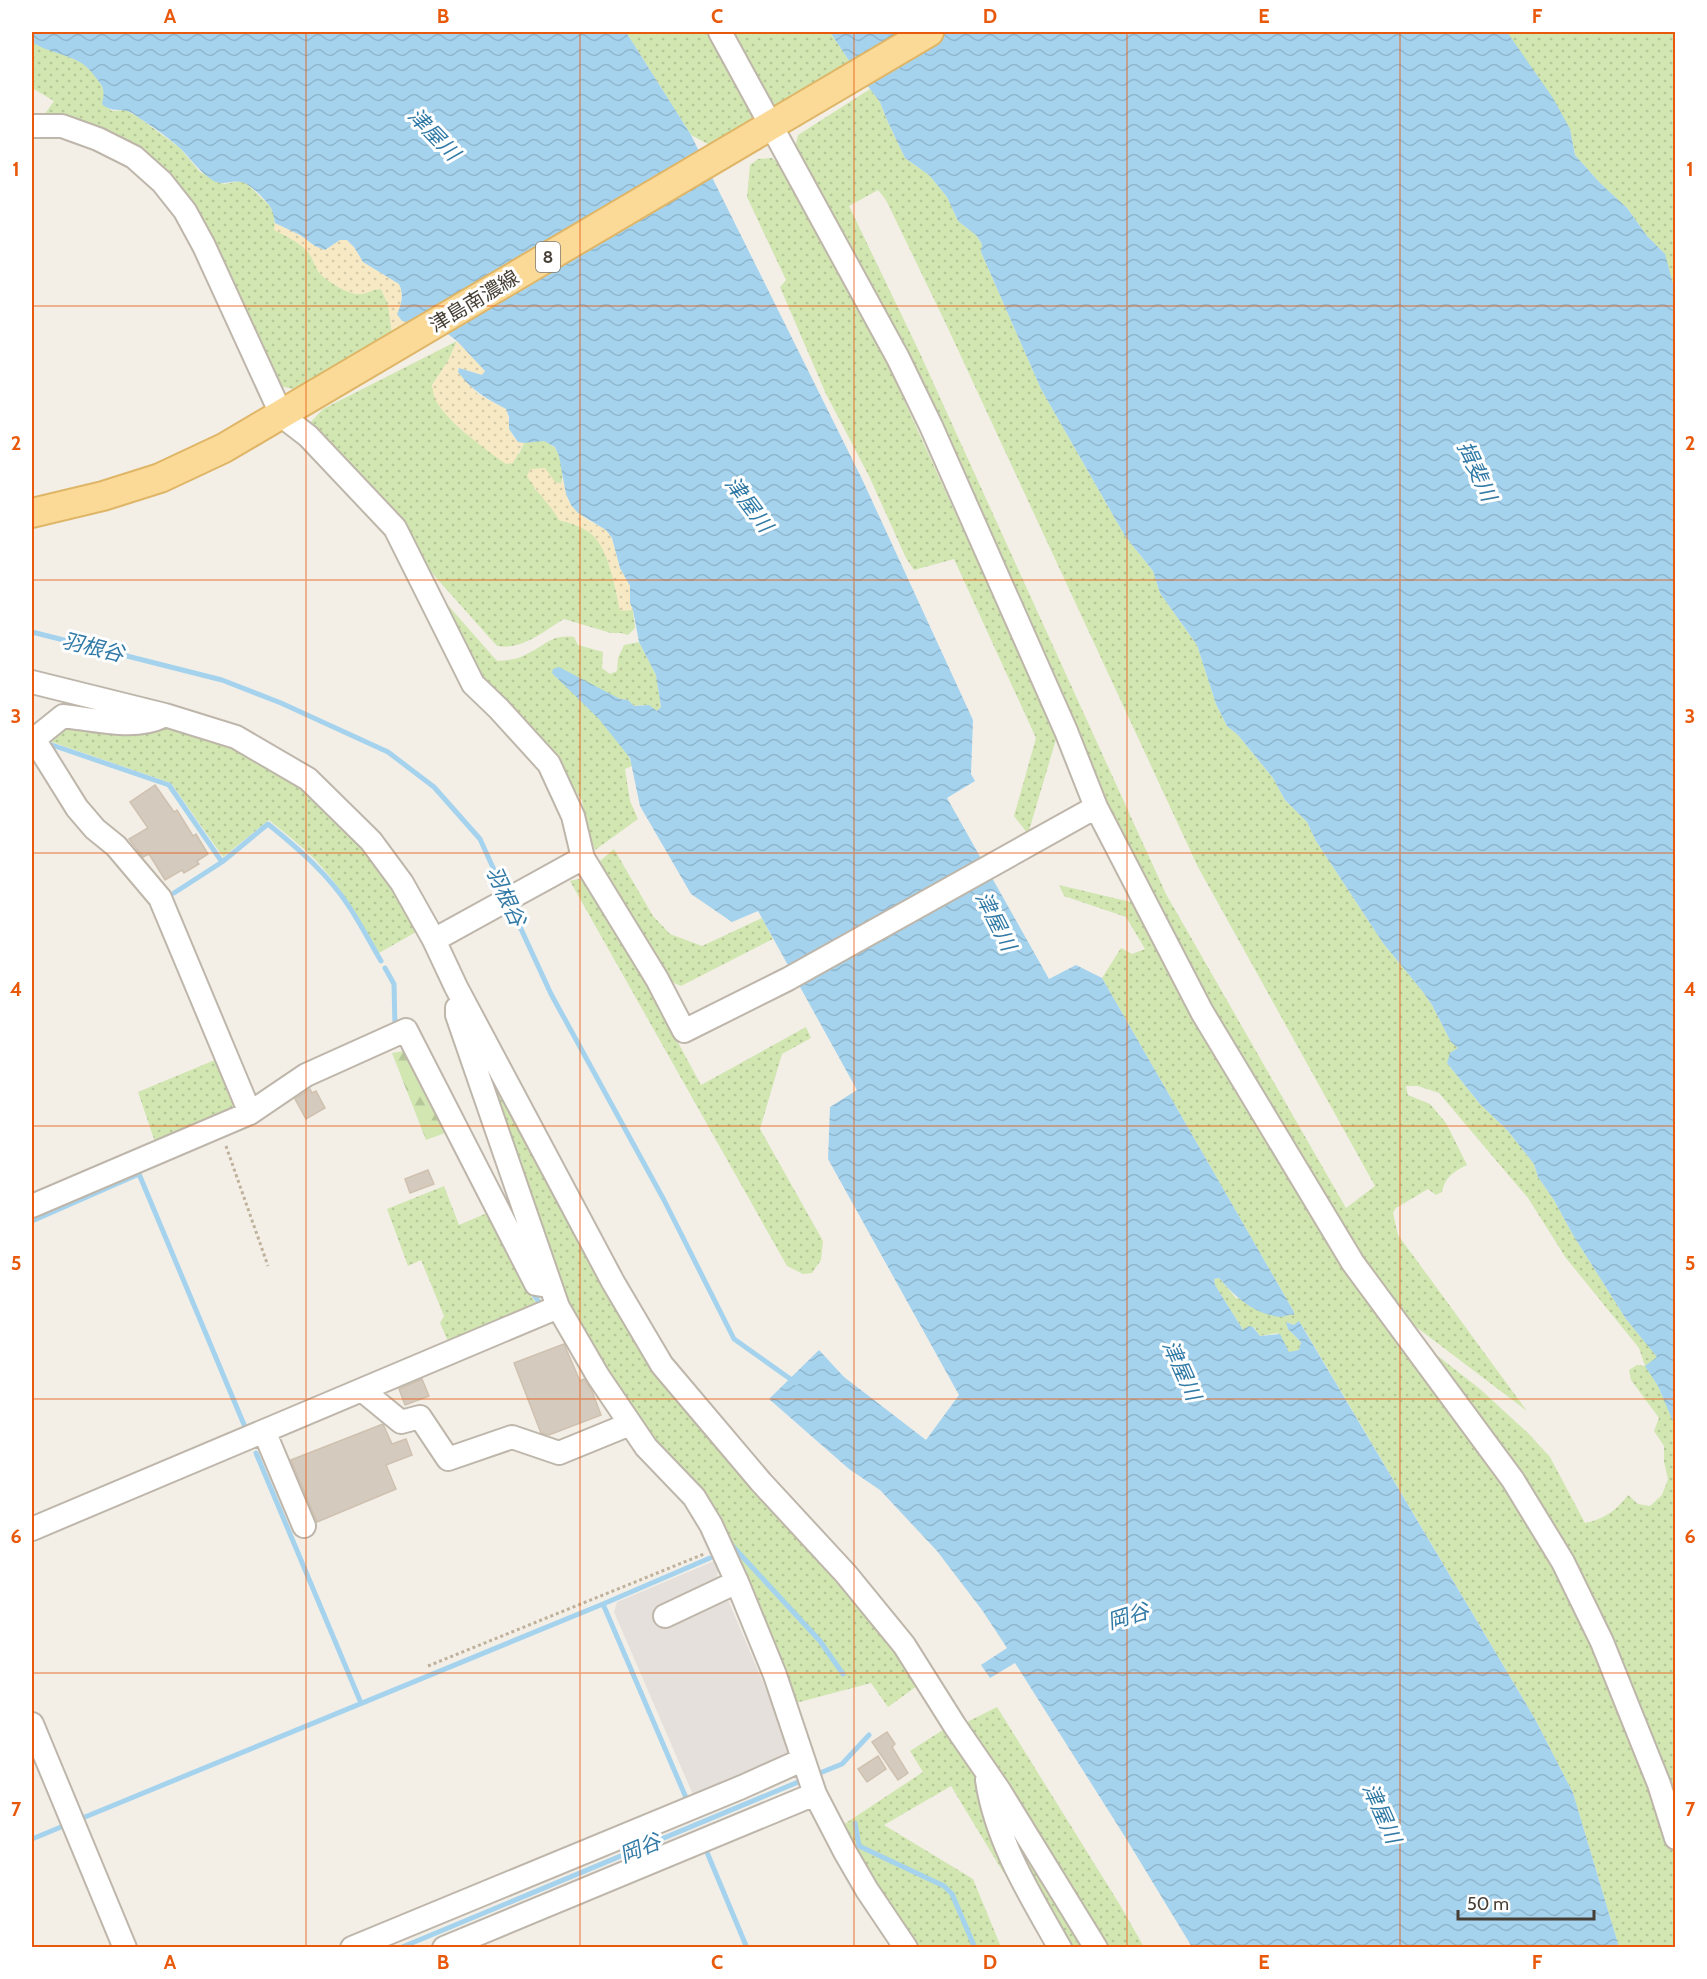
<svg xmlns="http://www.w3.org/2000/svg" width="1707" height="1979" viewBox="0 0 1707 1979" font-family="Cabin,'Noto Sans JP',sans-serif">
<style>
.industrial{fill:#e5e0dc}
.grass{fill:url(#grass-dots);fill-rule:evenodd}
.forest{fill:url(#forest-firs)}
.sand{fill:url(#sand-dots)}
.water{fill:url(#water-waves)}
.lines{fill:none;stroke-linecap:round;stroke-linejoin:round}
.stream{stroke:#a5d3ee;stroke-width:5}
.building{fill:#d4cabd;stroke:#cfc1b0;stroke-width:1.5}
.minor-casing{stroke:#beb6aa;stroke-width:26}
.major-casing{stroke:#dfb668;stroke-width:32}
.path{stroke:#bfb19b;stroke-width:3;stroke-dasharray:3 3;stroke-linecap:butt}
.minor{stroke:#fff;stroke-width:22}
.major{stroke:#fbda98;stroke-width:28}
.grid{fill:none;stroke:#e8590c;stroke-width:1.5;stroke-opacity:0.55}
.labels{text-anchor:middle;dominant-baseline:central;stroke-width:6;stroke-linejoin:round;paint-order:stroke}
.shield{fill:#fff;stroke:#7e7972;stroke-width:1.5}
.shield-label{font-size:18px;font-weight:bold;fill:#463f36}
.street-label{font-size:20px;fill:#463f36;stroke:#fff}
.water-label{font-size:21px;font-style:italic;fill:#317aa6;stroke:#fff}
.neatline{fill:none;stroke:#e8590c;stroke-width:2}
.grid-label{font-size:20px;text-anchor:middle;font-weight:bold;fill:#e8590c}
</style>
<defs>
<pattern id="grass-dots" width="8" height="8" patternUnits="userSpaceOnUse" patternTransform="scale(1.5)"><rect width="8" height="8" fill="#d1e6b1"/><path d="M2 2h.1M6 6h.1" fill="none" stroke="#b5c699" stroke-width="1.8" stroke-linecap="round"/></pattern>
<pattern id="forest-firs" width="22" height="20" patternUnits="userSpaceOnUse" patternTransform="scale(1.5)"><rect width="22" height="20" fill="#d1e6b1"/><path d="M5 1l3.5 6h-7zM16 11l3.5 6h-7z" fill="#b5c699"/></pattern>
<pattern id="sand-dots" width="8" height="8" patternUnits="userSpaceOnUse" patternTransform="scale(1.5)"><rect width="8" height="8" fill="#f6e9c4"/><path d="M2 2h.1M6 6h.1" fill="none" stroke="#d4c9a9" stroke-width="1.8" stroke-linecap="round"/></pattern>
<pattern id="water-waves" width="16" height="10" patternUnits="userSpaceOnUse" patternTransform="scale(1.5)"><rect width="16" height="10" fill="#a5d3ee"/><path d="M0 5q4-4 8 0t8 0" fill="none" stroke="#8fb6cd"/></pattern>
</defs>
<rect width="100%" height="100%" fill="#f3efe7"/>
<path class="industrial" d="M714 1561 719 1569 717 1574 791 1748 786 1757 694 1797 614 1612 617 1602Z"/>
<path class="grass" d="M626 32H713L754 114 751 126 719 150 691 135Z
M728 32H830L856 71 783 111 765 101Z
M1507 32H1675V295L1664 254 1647 236 1627 208 1599 182 1575 155 1570 129Z
M32 42C53 55 79 54 94 74 102 87 106 87 103 104L112 111 126 110 138 117 180 148 200 172 224 184 240 181 246 183 270 206 274 214 275 230C286 236 297 241 307 250 312 256 314 264 318 271 323 279 349 295 359 294 366 294 373 289 381 289L388 304 392 333 297 390 280 386 172 179 44 115 54 101 32 88Z
M870 89 880 102 887 120 905 158 929 175 947 197 958 221 976 235 982 244 981 252 1041 389 1125 536 1153 571 1160 593 1197 645 1216 704 1227 726 1238 735 1273 778 1285 800 1307 822 1316 841 1383 943 1423 992 1432 1005 1451 1042 1458 1048 1447 1063 1480 1104 1508 1131 1534 1164 1538 1177 1554 1200 1573 1235 1626 1319 1658 1357 1646 1367 1658 1386 1676 1426 1675 1818 1628 1690 1416 1339 1480 1389 1528 1433 1550 1457 1585 1523C1603 1520 1618 1509 1628 1495L1638 1504 1650 1506 1662 1495 1668 1479 1664 1462V1446L1654 1431 1659 1418 1631 1380 1629 1370 1637 1365 1645 1366 1639 1348 1566 1258 1528 1198 1439 1093 1418 1086H1406L1408 1095 1430 1104 1446 1123 1467 1165C1453 1172 1445 1177 1442 1192L1436 1195 1428 1189 1396 1208 1393 1213 1398 1235 1527 1411 1399 1314 1359 1260 1152 900 906 354 795 148 798 135ZM878 190 886 200 946 324 1198 867 1375 1186 1346 1208 1166 894 917 347 849 206Z
M772 158 781 165 887 363 1057 736 1028 834 1014 816 1036 738 954 559 914 570 906 558 869 476 826 394 780 287 786 280 747 197 750 165 758 159Z
M457 341 448 361 432 385C437 405 452 424 470 436 484 444 504 448 519 454L524 443C532 442 543 439 549 443 561 449 565 473 561 484L555 482 534 488 551 505 559 520C570 523 581 526 590 532 608 546 616 589 620 610H633L635 628 628 635 621 633H611L564 619C542 632 523 650 497 646L415 554 308 425 323 409Z
M446 603 497 661C507 660 516 660 525 655 544 647 550 634 574 637L578 645 603 652 602 668 610 674 617 671 618 658 624 645 639 642 656 675 661 707 657 711 645 705 634 706 628 700 620 699 552 673C573 693 627 739 632 766L625 769 630 801 638 819 595 850 588 832 582 801 576 791 552 759 478 677 440 604Z
M69 720 140 730 173 727 229 745 304 788 363 846 394 890 416 932 379 953C358 917 337 879 305 850 294 840 281 830 269 820L223 857 171 783 49 741Z
M614 849 653 916 670 934 702 946 762 918 773 939 681 986 665 979 600 861Z
M578 879 591 882 701 1085 806 1027 811 1038 782 1054 760 1129 823 1241 821 1260 812 1273 803 1274 787 1266 570 881Z
M1059 885 1135 903 1557 1562 1655 1784 1675 1852V1947H1619L1573 1793 1535 1719 1300 1322 1294 1325 1287 1322 1288 1329 1301 1342 1299 1350 1289 1353 1277 1333 1260 1336 1254 1327 1243 1330 1215 1285 1214 1279 1219 1278 1236 1298 1294 1315V1312L1102 978 1121 948 1132 954 1145 949 1126 917 1064 896Z
M464 1025 621 1320 656 1371 840 1578 904 1662 917 1686 888 1707 871 1683 792 1704 729 1548 645 1430 564 1303 513 1167 522 1162 500 1120Z
M222 1057 240 1111 156 1145 138 1092Z
M444 1186 459 1225 487 1213 529 1294 540 1307 451 1348 440 1323 444 1316 421 1260 408 1266 387 1209Z
M997 1707 1120 1905 1144 1947H1106L963 1724Z
M946 1728 975 1770 1017 1881 1003 1872 951 1786 884 1825 973 1879 1001 1947H910L848 1849 843 1825 923 1772 910 1751Z
M997 1806 1085 1947H1069Z"/>
<path class="forest" d="M404 1051 445 1133 426 1140 392 1053Z"/>
<path class="sand" d="M275 223 300 235 315 246 325 250 340 240H347L354 247 363 262 399 284 402 289 401 307 414 323 392 333 388 304 381 289C373 289 366 294 359 294 349 295 323 279 318 271 314 264 312 256 306 250 297 241 286 236 274 230Z
M457 341 485 371 482 375 459 368 458 372 478 394 506 409C511 423 507 439 524 443L513 463 506 464C486 450 446 421 435 399 433 395 433 389 432 385L448 361Z
M545 468 555 482 561 484 563 478 566 494 571 505 588 520 606 530 612 538 620 568 630 586V603L633 610 620 611C616 589 608 546 590 533 581 526 570 523 559 520 550 504 536 492 527 476L530 469Z"/>
<path class="water" d="M32 32H626L691 135 862 479 973 720 971 774 975 781 947 798 1049 979 1076 965 1102 978 1294 1312V1315C1288 1314 1286 1317 1280 1317 1254 1314 1235 1297 1219 1278L1214 1279 1215 1285 1243 1330 1249 1326 1253 1327 1260 1336 1280 1334 1289 1352 1299 1350 1301 1342 1288 1329 1286 1322 1294 1325 1299 1321 1535 1719 1573 1793 1619 1947H1192L1127 1840 1015 1663 990 1678 981 1665 1007 1648 982 1610 937 1551 880 1490 849 1469 769 1399 819 1350 844 1377 926 1440 959 1395 828 1159 830 1107 857 1090 758 911 732 922 691 894 640 806 630 758 599 719 552 673 553 669 559 667 620 699 628 700 634 706 649 705 657 711 661 707 656 675 639 642 633 610 630 603V586L620 568 612 538 606 530 578 513 571 505 566 494 559 456 555 447 544 441 524 443 518 442 509 429V417L506 409C487 399 471 390 458 372L459 368 482 375 485 371 457 341 436 325 402 321 397 314C402 304 404 294 399 284L363 262 354 247 347 240H340L325 250 315 246 300 235 275 223C274 217 273 210 269 205 264 198 249 183 241 182 231 180 223 186 214 181 199 172 192 160 181 149 167 136 148 124 132 113 121 107 113 114 102 104 106 87 102 86 93 74 79 54 53 56 32 42Z
M830 32H1507L1553 98 1570 129 1575 155 1599 182 1627 208 1647 236 1665 254 1676 295 1675 1426 1658 1386 1645 1366 1657 1357 1626 1319 1573 1235 1554 1200 1538 1177 1534 1164 1508 1131 1480 1104 1447 1063 1450 1053 1458 1048 1451 1042 1432 1005 1423 992 1383 943 1316 841 1307 822 1285 800 1273 778 1238 735 1227 726 1216 704 1197 645 1160 593 1153 571 1125 536 1041 389 981 252 982 244 976 235 958 221 947 197 929 175 905 158 887 120 880 102 856 71Z"/>
<g class="lines">
<path class="stream" d="M32 632 222 680 281 703 388 752 434 787 480 839 505 894
M49 744 169 785 222 862 268 824C299 849 329 875 350 908 361 925 371 944 381 961
M174 893 222 862
M510 905 551 994 664 1200 734 1339 796 1383
M385 968 394 984 395 1027
M32 1221 139 1174 245 1427
M531 1291 542 1306
M256 1453 361 1703
M728 1541 820 1641 843 1674
M603 1604 710 1558
M815 1775 842 1764 869 1735
M85 1817 603 1604 687 1800
M855 1823 859 1846 944 1886 952 1894 975 1948
M32 1839 61 1827
M706 1850 747 1948
M400 1948 803 1780"/>
</g>
<path class="building" d="M155 785 174 812 177 810 193 836 196 834 208 854 197 861 199 864 184 873 182 870 165 880 149 854 143 857 129 839 148 828 130 802Z
M310 1089 312 1093 316 1091 325 1108 306 1119 295 1099Z
M428 1170 434 1184 410 1193 405 1179Z
M564 1344 580 1381 584 1379 592 1391 601 1415 549 1435 541 1433 514 1363Z
M422 1379 429 1396 405 1405 399 1389Z
M383 1424 392 1444 406 1439 412 1455 386 1465 396 1489 317 1522 291 1460Z
M887 1732 895 1744 892 1747 908 1773 898 1780 872 1742Z
M878 1756 886 1769 867 1782 858 1769Z"/>
<g class="lines">
<defs>
<path id="minor" d="M720 32 898 358 931 426 1066 731 1096 807 1202 1012 1353 1263 1513 1480 1563 1562 1602 1642 1659 1784 1676 1838
M32 126H62L98 139 134 157 162 182 185 211 204 246 282 416 308 436 395 528 473 684 499 709 549 764 573 816 583 858 657 979 684 1031 788 979 1096 807
M32 682 165 715 236 737 308 779 371 841 402 883 434 940 456 987 613 1282 662 1365 761 1482 846 1574 904 1645 955 1726 999 1790 1096 1948
M34 739 77 808 95 829 116 846 160 898 250 1113
M32 741 63 716C91 719 135 730 161 717
M434 940 583 858
M457 1008V1015L558 1307 598 1376 646 1447 694 1497 711 1525 737 1582 775 1675 815 1794 845 1852 867 1890 906 1948
M32 1206 250 1113 306 1075 406 1030 536 1284 542 1285
M362 1390 401 1422 420 1417 448 1459 512 1437 559 1453 630 1424
M264 1431 304 1526
M32 1529 558 1307
M665 1616 737 1582
M32 1724 125 1948
M987 1780C996 1841 1030 1895 1060 1948
M352 1948 742 1787 802 1760
M444 1948 815 1794"/>
<path id="major" d="M32 513 103 496 160 478 224 448 929 32"/>
</defs>
<use href="#minor" class="minor-casing"/>
<use href="#major" class="major-casing"/>
<path class="path" d="M226 1146 268 1266
M428 1666 704 1554"/>
<use href="#minor" class="minor"/>
<use href="#major" class="major"/>
</g>
<path class="grid" d="M306 32V1948M580 32V1948M854 32V1948M1127 32V1948M1400 32V1948M32 306H1676M32 580H1676M32 853H1676M32 1126H1676M32 1399H1676M32 1673H1676"/>
<g class="labels">
<rect class="shield" x="536" y="242" width="24" height="30" rx="4.5"/>
<g class="shield-label">
<text x="548" y="257">8</text>
</g>
<g class="street-label">
<text transform="translate(474 301) rotate(-31)">津島南濃線</text>
</g>
<g class="water-label">
<text transform="translate(434 134) rotate(46)">津屋川</text>
<text transform="translate(1477 471) rotate(65)">揖斐川</text>
<text transform="translate(749 504) rotate(53)">津屋川</text>
<text transform="translate(93 647) rotate(14)">羽根谷</text>
<text transform="translate(506 896) rotate(65)">羽根谷</text>
<text transform="translate(996 921) rotate(63)">津屋川</text>
<text transform="translate(1182 1370) rotate(66)">津屋川</text>
<text transform="translate(1128 1616) rotate(-17)">岡谷</text>
<text transform="translate(1382 1813) rotate(66)">津屋川</text>
<text transform="translate(640 1848) rotate(-23)">岡谷</text>
</g>
</g>
<rect width="1707" height="1979" fill="none" stroke="#ffffff" stroke-width="66"/>
<path d="M1458 1910v9h136v-9" fill="none" stroke="#463f36" stroke-width="3"/>
<text x="1467" y="1910" font-size="18" fill="#463f36" stroke="#ffffff" stroke-width="4.5" paint-order="stroke">50 m</text>
<rect x="33" y="33" width="1641" height="1913" class="neatline"/>
<g class="grid-label">
<text x="170" y="23">A</text>
<text x="443" y="23">B</text>
<text x="717" y="23">C</text>
<text x="990" y="23">D</text>
<text x="1264" y="23">E</text>
<text x="1537" y="23">F</text>
<text x="16" y="176">1</text>
<text x="1690" y="176">1</text>
<text x="16" y="450">2</text>
<text x="1690" y="450">2</text>
<text x="16" y="723">3</text>
<text x="1690" y="723">3</text>
<text x="16" y="996">4</text>
<text x="1690" y="996">4</text>
<text x="16" y="1270">5</text>
<text x="1690" y="1270">5</text>
<text x="16" y="1543">6</text>
<text x="1690" y="1543">6</text>
<text x="16" y="1816">7</text>
<text x="1690" y="1816">7</text>
<text x="170" y="1969">A</text>
<text x="443" y="1969">B</text>
<text x="717" y="1969">C</text>
<text x="990" y="1969">D</text>
<text x="1264" y="1969">E</text>
<text x="1537" y="1969">F</text>
</g>
</svg>
